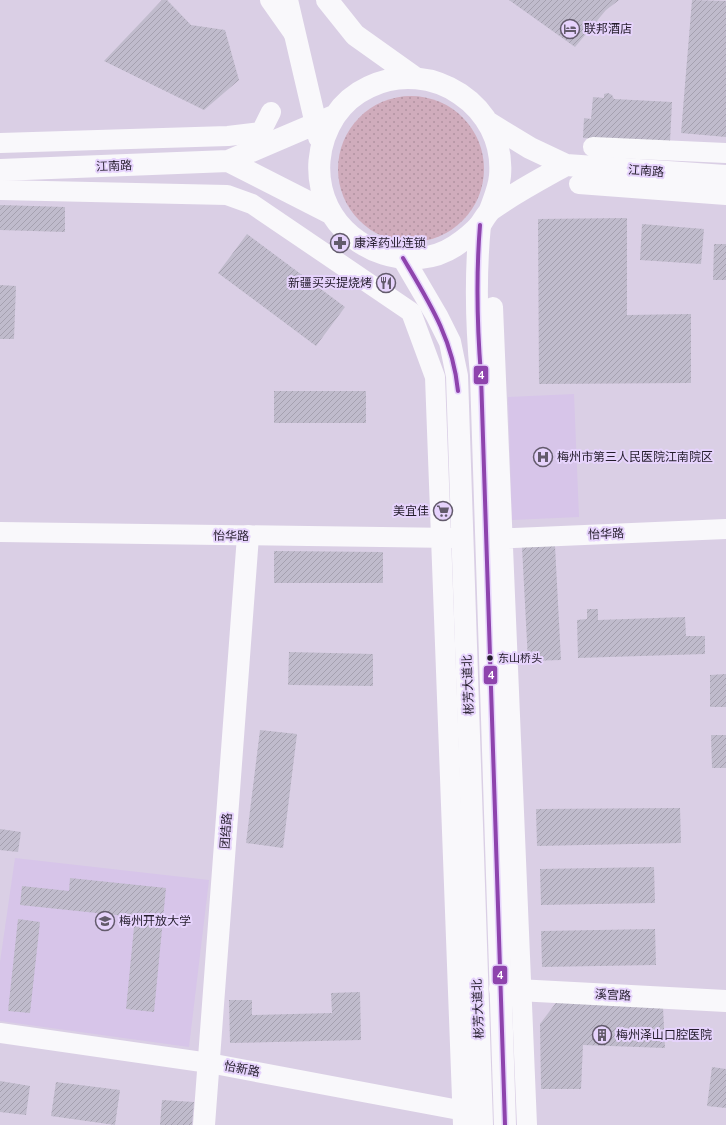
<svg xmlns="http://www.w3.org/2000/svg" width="726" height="1125" viewBox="0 0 726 1125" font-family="'Nunito Sans','Noto Sans SC',sans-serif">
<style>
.built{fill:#d7c5e9}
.grass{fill:url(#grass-dots)}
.building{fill:url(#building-hatch)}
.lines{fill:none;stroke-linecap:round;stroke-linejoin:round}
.street{stroke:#f9f8fb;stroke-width:20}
.secondary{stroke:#f9f8fb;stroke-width:22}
.primary{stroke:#f9f8fb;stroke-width:22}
.bus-1-casing{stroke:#e6d3fc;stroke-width:7}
.bus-1{stroke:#8e44ad;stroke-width:4}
.bus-dot{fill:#231c2b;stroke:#e6d3fc;stroke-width:1.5}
.labels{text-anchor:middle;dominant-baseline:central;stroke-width:4;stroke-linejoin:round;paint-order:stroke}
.bus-label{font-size:11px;fill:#231c2b;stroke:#e6d3fc;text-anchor:start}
.poi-label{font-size:12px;fill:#231c2b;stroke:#e6d3fc;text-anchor:start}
.street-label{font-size:12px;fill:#231c2b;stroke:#e6d3fc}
.line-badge{stroke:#e6d3fc;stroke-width:1.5}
.badge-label{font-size:11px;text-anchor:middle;font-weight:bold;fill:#fff}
</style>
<defs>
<pattern id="grass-dots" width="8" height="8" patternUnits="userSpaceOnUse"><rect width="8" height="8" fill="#d0acbc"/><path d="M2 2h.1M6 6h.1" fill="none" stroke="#b293a2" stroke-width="1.8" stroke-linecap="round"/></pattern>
<pattern id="building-hatch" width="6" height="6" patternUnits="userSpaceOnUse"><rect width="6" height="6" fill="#c0bbcc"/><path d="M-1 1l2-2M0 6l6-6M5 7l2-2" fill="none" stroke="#a5a0af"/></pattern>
</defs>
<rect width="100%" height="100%" fill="#dacfe5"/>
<path class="built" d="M574 394 579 517 512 520 508 397Z
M15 858 209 880 189 1047 0 1021V962Z"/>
<path class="grass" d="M338 169a73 73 0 1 1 146 0a73 73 0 1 1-146 0Z"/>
<path class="building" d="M162 0H167L191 25 225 30 239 80 204 110 104 61Z
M509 0H619L606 10 575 47Z
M692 0 726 1V137L681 133Z
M608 93 612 95 614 99 672 102 670 142 583 138 584 118 591 119 593 97 604 98V94Z
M0 205 65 207V232L0 230Z
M627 218V315L691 314V383L539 384 538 219Z
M642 224 704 229 701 264 640 260Z
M247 234 345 307 316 346 218 273Z
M714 244H726V280H713Z
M0 285 16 286 14 339H0Z
M274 391H366V423H274Z
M555 546 561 660 528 661 522 547Z
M274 551 383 552V583H274Z
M587 609H598V620L685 617 686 636H705V654L578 658 577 620 587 619Z
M289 652 373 654V686L288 685Z
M726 674V707H710V675Z
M260 730 297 734 283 848 246 843Z
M711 735H726V768H712Z
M680 808 681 843 537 846 536 809Z
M0 829 21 832 18 852 0 850Z
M654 867 655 903 541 905 540 869Z
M70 878 166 888 154 1012 126 1009 135 917 20 905 22 886 69 891Z
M18 919 40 922 30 1013 8 1011Z
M655 929 656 965 542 967 541 931Z
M360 992 361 1040 230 1043 229 1000H252V1015L332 1013 331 993Z
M558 1000 663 1007 665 1048 583 1045 581 1089H541L540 1024Z
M712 1067 726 1069V1108L707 1106Z
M0 1081 30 1086 26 1115 0 1112Z
M56 1082 120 1090 115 1125 51 1116Z
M162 1100 194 1102 192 1125H160Z"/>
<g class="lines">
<path class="street" d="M270 0 294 34
M0 143 228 136 261 132 271 112
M593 147 726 153
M579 184 726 195
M0 190 227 195 252 204 411 312 435 377 463 1125
M493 307 527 1125
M0 532 454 538
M490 539 726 529
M0 1033 209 1063 475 1113"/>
<path class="secondary" d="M287 0 319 137
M327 0 355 35 414 77
M489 123 530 148 566 165 726 176
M228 161 332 214
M0 170 228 161 336 115
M490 210C494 199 499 188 500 176 506 106 431 57 369 87 356 93 343 104 335 116 317 144 314 177 328 207 350 252 412 274 455 246 464 240 473 233 480 225 484 219 487 213 492 209 516 192 541 179 566 165
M500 989 726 1001
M204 1125 248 536"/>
<path class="primary" d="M480 225C475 277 476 323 481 375L505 1125
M403 258 437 316 450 342 457 376 482 1125"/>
<defs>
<path id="bus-1" d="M480 225C476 275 477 325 481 375L505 1125
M403 258C429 302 453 339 458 391"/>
</defs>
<use href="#bus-1" class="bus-1-casing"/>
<use href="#bus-1" class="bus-1"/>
</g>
<defs>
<symbol id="hotel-ring" viewBox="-11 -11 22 22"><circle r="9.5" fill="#e6d3fc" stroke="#635b6c" stroke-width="1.5"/><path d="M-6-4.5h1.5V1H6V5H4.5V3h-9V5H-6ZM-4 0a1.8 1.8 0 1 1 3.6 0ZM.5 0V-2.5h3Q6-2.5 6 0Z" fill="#635b6c"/></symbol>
<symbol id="pharmacy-ring" viewBox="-11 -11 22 22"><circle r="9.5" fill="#e6d3fc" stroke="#635b6c" stroke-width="1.5"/><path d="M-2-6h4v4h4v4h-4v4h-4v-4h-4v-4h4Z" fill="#635b6c"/></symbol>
<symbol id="restaurant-ring" viewBox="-11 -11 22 22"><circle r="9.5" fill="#e6d3fc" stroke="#635b6c" stroke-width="1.5"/><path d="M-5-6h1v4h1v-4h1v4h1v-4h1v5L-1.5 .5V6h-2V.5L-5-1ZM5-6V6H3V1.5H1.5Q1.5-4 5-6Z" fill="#635b6c"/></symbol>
<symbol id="hospital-ring" viewBox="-11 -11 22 22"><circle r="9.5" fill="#e6d3fc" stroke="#635b6c" stroke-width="1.5"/><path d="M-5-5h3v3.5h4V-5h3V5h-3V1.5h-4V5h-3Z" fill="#635b6c"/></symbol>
<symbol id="supermarket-ring" viewBox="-11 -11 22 22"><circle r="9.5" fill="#e6d3fc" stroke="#635b6c" stroke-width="1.5"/><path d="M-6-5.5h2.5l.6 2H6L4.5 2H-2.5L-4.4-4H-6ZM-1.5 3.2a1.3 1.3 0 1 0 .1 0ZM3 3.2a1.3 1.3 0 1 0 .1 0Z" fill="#635b6c"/></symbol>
<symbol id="university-ring" viewBox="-11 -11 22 22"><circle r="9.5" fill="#e6d3fc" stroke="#635b6c" stroke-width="1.5"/><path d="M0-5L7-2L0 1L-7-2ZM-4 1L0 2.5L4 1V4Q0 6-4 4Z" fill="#635b6c"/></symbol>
<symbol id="building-ring" viewBox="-11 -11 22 22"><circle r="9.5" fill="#e6d3fc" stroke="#635b6c" stroke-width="1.5"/><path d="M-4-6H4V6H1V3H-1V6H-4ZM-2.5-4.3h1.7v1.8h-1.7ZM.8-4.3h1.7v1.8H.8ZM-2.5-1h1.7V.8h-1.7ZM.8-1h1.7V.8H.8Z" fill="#635b6c"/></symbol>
</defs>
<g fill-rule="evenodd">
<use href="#hotel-ring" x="559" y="18" width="22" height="22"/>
<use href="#pharmacy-ring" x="329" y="232" width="22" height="22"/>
<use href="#restaurant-ring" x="375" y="272" width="22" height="22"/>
<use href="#hospital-ring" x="532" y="446" width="22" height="22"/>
<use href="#supermarket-ring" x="432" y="500" width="22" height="22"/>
<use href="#university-ring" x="94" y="910" width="22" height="22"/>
<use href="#building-ring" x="591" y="1024" width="22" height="22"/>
</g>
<circle class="bus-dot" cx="490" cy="658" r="3.5"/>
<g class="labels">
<g class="bus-label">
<text x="498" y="658">东山桥头</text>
</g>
<g class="poi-label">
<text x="584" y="29">联邦酒店</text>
<text x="354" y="243">康泽药业连锁</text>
<text x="372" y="283" text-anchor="end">新疆买买提烧烤</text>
<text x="557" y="457">梅州市第三人民医院江南院区</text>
<text x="429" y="511" text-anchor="end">美宜佳</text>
<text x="119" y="921">梅州开放大学</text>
<text x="616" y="1035">梅州泽山口腔医院</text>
</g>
<g class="street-label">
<text transform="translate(114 166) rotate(-2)">江南路</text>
<text transform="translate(646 171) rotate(4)">江南路</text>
<text transform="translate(606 534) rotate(-2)">怡华路</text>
<text transform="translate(231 536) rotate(1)">怡华路</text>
<text transform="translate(468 685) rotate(-92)">彬芳大道北</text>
<text transform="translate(226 831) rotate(-86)">团结路</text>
<text transform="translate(613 995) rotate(3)">溪宫路</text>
<text transform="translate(478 1009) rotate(-92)">彬芳大道北</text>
<text transform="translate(242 1069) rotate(11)">怡新路</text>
</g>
</g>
<g class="line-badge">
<rect x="473" y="365" width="16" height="20" rx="4" fill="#8e44ad"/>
<rect x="483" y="665" width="15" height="20" rx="4" fill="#8e44ad"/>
<rect x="492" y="965" width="16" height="20" rx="4" fill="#8e44ad"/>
</g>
<g class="badge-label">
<text x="481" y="379">4</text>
<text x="491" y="679">4</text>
<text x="500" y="979">4</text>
</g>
</svg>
